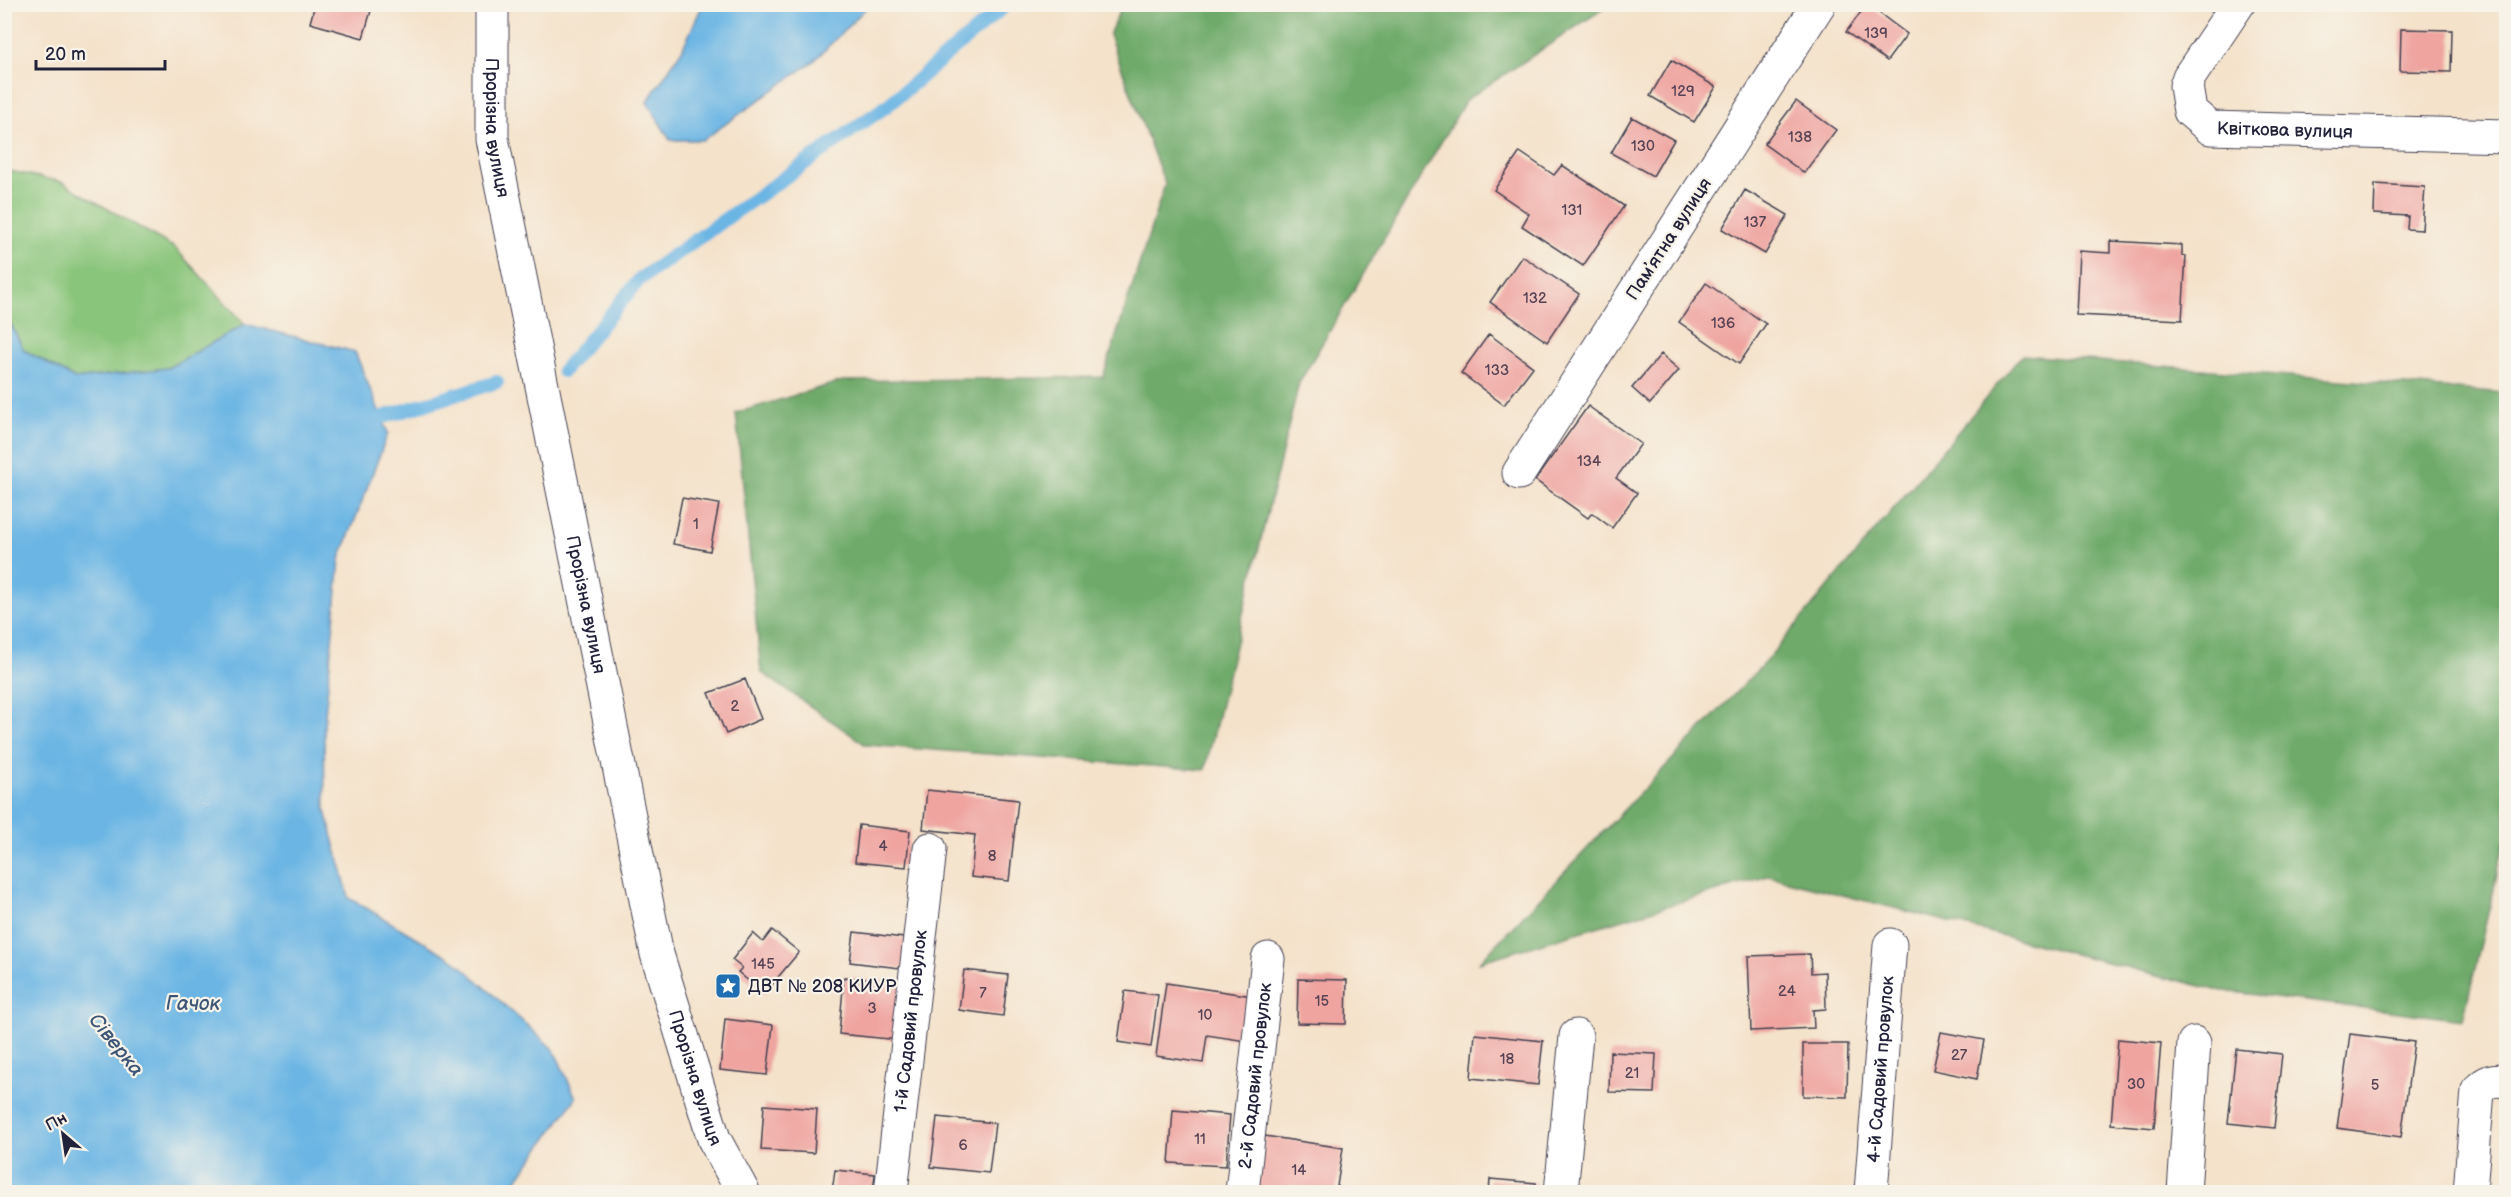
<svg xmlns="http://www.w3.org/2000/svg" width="2511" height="1197" viewBox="0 0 2511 1197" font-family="'Balsamiq Sans',sans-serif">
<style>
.green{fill:#8ac57b;stroke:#56745b;stroke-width:1.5}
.forest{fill:#6faa6b;stroke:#486653;stroke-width:1.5}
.water{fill:#6bb5e4;stroke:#466c90;stroke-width:1.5}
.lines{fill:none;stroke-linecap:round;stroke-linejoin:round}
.stream{stroke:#6bb5e4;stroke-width:14}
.building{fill:#efa4a0}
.minor-casing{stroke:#423f50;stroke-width:35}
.minor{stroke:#fff;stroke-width:33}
.labels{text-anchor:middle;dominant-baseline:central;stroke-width:4.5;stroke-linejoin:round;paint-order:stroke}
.number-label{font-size:15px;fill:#554254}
.street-label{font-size:18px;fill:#22223b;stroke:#f7f3e8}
.poi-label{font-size:18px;fill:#22223b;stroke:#f7f3e8;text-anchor:start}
.water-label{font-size:20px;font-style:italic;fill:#3c5576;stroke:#f7f3e8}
</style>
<rect width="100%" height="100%" fill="#f7f3e8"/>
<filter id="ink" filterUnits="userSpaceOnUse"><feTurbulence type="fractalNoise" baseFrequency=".0167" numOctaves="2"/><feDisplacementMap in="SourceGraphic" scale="12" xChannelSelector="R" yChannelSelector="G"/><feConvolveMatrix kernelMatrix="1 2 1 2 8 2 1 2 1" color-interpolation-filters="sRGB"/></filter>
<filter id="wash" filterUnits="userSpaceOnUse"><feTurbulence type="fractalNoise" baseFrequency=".008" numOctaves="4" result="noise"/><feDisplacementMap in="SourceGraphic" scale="24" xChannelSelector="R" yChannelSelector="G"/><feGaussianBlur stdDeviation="1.35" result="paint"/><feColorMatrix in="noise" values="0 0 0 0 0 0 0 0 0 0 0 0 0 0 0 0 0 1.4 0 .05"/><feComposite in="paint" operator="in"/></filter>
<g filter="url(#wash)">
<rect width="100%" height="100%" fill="#f4e2ca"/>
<path class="green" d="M5 170 62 182 175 248 245 324 168 368 75 379 24 350 5 312Z"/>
<path class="forest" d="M1122 5H1609L1466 100 1299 383 1205 770 866 745 761 672 736 413 842 381 1103 377 1165 184 1109 35Z
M2022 355 2506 393V837L2463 1020 2216 990 1768 876 1479 962 1766 661Z"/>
<path class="water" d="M703 4H869V5L814 61 703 140H670L647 102 682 50Z
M4 312 24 350 75 379 168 368 245 324 355 352 388 433 340 559 324 726 325 807 349 898 456 961 554 1050 576 1098 508 1192H5Z"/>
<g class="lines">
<path class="stream" d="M563 371 640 279 888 105 1007 4
M364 423 497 382"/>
</g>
<g id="blocks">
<path class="building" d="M315 4H373L363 38 310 23Z
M1867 4 1907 34 1887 61 1846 32Z
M2401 29 2452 30 2451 72 2400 71Z
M1671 60 1716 87 1694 122 1650 96Z
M1796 101 1836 130 1804 173 1764 144Z
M1632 117 1674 140 1653 176 1611 153Z
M1520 152 1554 175 1562 165 1624 206 1583 266 1522 226 1529 214 1494 190Z
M2375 184 2425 187 2422 230 2407 229 2408 216 2374 214Z
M1745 190 1788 215 1765 254 1722 229Z
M2110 241 2182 245V256H2186L2182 320 2076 315 2079 251 2110 253Z
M1522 256 1579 294 1547 342 1490 302Z
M1706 283 1766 324 1739 364 1679 322Z
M1489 334 1533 367 1504 405 1461 373Z
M1661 354 1679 370 1650 404 1632 388Z
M1588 406 1641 444 1616 478 1637 493 1612 528 1592 513 1588 518 1535 480Z
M682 498 719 504 710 551 673 544Z
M745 679 761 719 726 734 709 693Z
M927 790 1018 800 1009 881 971 877 975 835 923 829Z
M859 825 910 831 906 867 855 862Z
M772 930 799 952 764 994 738 972 742 968 732 960 753 933 763 942Z
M854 932 912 939 908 969 850 962Z
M1810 954 1811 973 1825 972 1826 1009 1813 1010 1814 1028 1751 1031 1748 956Z
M964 970 1008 975 1003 1016 959 1010Z
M844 977 905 983 899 1040 839 1034Z
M1298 979 1347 980 1346 1024 1297 1023Z
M1166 983 1252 996 1246 1041 1207 1035 1203 1063 1156 1056Z
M1125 991 1158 995 1151 1047 1118 1042Z
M725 1019 773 1025 767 1075 720 1070Z
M1941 1032 1984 1040 1977 1079 1933 1070Z
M1475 1034 1543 1041 1538 1085 1471 1078Z
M2350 1034 2414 1042 2401 1137 2337 1128Z
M2118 1039 2161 1043 2154 1128 2111 1124Z
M1803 1044H1848L1847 1097 1803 1096Z
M2236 1049 2282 1054 2274 1128 2228 1123Z
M1610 1052 1656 1054 1654 1093 1609 1092Z
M764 1105 817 1109 814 1153 761 1150Z
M1173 1110 1230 1115 1226 1166 1169 1163Z
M937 1117 995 1123 989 1173 931 1167Z
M1265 1136 1343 1148 1336 1192 1256 1191Z
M835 1170 875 1174 873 1192H832Z
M1490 1179 1536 1183 1535 1192H1489Z"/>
</g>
</g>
<g filter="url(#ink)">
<use href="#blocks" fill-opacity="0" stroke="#423f50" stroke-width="1.5"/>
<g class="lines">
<defs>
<g id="minor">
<path id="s1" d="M492 4V139L657 954 714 1139 743 1192"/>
<path id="s2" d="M2238 4 2189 77 2186 86 2190 111 2210 128 2506 136"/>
<path d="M1519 473 1819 4"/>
<path id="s3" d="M891 1192 930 849"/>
<path id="s4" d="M1242 1192 1268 959"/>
<path d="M1561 1192 1576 1036"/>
<path id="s5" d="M1871 1192 1890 945"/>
<path d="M2184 1192 2194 1043"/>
<path d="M2470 1192 2478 1090C2487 1081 2493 1079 2506 1081"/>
</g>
</defs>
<use href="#minor" class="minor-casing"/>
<use href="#minor" class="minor"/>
</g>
</g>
<defs>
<symbol id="sight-square" viewBox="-11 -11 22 22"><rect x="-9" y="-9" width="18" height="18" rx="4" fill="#1f6fb2" stroke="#f7f3e8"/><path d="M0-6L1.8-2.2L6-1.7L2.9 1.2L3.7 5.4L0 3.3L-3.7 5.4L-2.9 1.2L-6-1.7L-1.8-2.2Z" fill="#fff"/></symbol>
</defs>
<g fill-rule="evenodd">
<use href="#sight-square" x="713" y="971" width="30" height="30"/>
</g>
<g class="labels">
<g class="number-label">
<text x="1876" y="33">139</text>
<text x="1683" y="91">129</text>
<text x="1800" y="137">138</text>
<text x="1643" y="146">130</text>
<text x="1572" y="210">131</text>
<text x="1755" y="222">137</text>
<text x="1535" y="298">132</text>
<text x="1723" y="323">136</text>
<text x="1497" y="370">133</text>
<text x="1589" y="461">134</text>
<text x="696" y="524">1</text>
<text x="735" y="706">2</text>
<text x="883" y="846">4</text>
<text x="992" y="856">8</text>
<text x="763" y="964">145</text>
<text x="1787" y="991">24</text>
<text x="983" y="993">7</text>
<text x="1322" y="1001">15</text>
<text x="872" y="1008">3</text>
<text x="1205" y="1015">10</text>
<text x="1959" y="1055">27</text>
<text x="1507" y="1059">18</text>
<text x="1632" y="1073">21</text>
<text x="2136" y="1084">30</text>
<text x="2375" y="1085">5</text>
<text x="1200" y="1139">11</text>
<text x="963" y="1145">6</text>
<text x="1299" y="1170">14</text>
</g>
<g class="street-label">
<text stroke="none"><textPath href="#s1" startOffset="124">Прорізна вулиця</textPath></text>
<text stroke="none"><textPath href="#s2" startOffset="224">Квіткова вулиця</textPath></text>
<text transform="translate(1669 239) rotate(-57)">Памʼятна вулиця</text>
<text stroke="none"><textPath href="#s1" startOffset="610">Прорізна вулиця</textPath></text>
<text stroke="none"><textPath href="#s3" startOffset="172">1-й Садовий провулок</textPath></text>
<text stroke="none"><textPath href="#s5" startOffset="123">4-й Садовий провулок</textPath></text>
<text stroke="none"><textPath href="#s4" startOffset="117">2-й Садовий провулок</textPath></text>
<text stroke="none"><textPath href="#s1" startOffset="1096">Прорізна вулиця</textPath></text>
</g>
<g class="poi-label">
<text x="748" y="986">ДВТ № 208 КИУР</text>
</g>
<g class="water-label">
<text x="193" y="1004">Гачок</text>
<text transform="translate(116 1045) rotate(51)">Сіверка</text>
</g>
</g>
<rect width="2511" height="1197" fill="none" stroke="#f7f3e8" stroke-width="24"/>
<g transform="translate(63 1134) rotate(331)" stroke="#f7f3e8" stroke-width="4.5" paint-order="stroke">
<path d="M0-4.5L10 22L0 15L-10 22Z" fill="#22223b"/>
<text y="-9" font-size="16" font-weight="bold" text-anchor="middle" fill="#22223b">Пн</text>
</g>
<path d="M36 60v9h129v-9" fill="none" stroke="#22223b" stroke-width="3"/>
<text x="45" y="60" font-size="18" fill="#22223b" stroke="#f7f3e8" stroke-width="4.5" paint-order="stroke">20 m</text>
</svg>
